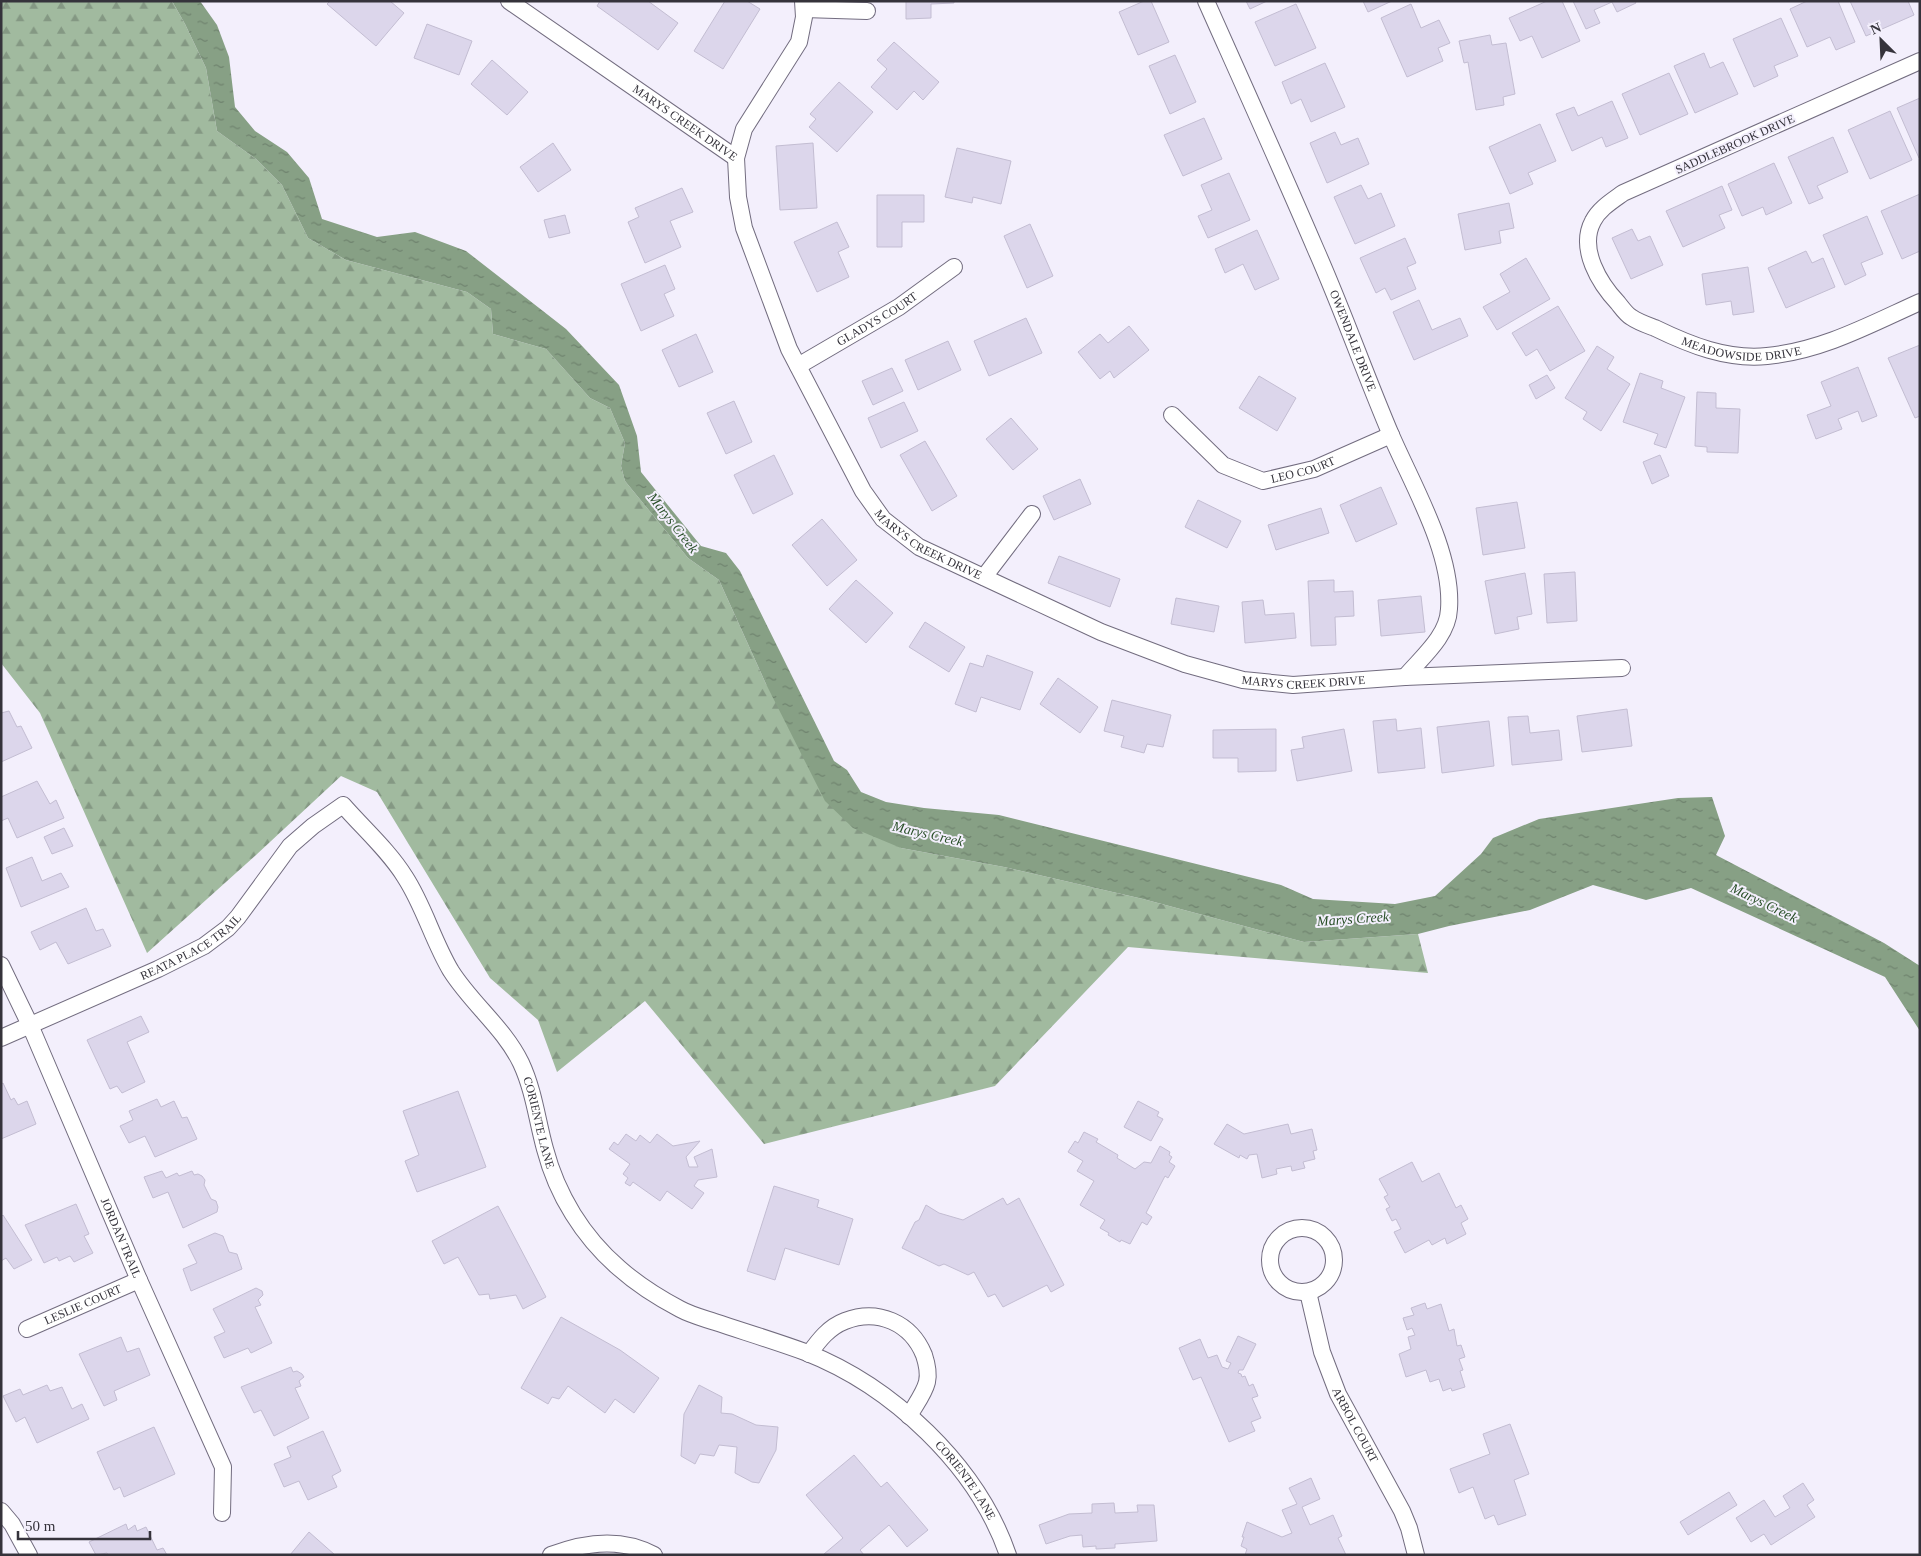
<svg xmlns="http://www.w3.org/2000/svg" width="1921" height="1556" viewBox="0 0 1921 1556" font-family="Georgia,serif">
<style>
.forest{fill:url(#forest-firs)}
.water{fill:url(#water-ripples)}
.building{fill:#dcd6eb;stroke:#c3bdd2}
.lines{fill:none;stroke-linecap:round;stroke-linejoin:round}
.minor-casing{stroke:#726c7f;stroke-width:18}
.minor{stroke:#fff;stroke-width:16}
.labels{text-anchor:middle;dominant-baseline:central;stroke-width:4;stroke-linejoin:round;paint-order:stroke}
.street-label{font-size:12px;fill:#35333b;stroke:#f3effc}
.water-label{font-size:14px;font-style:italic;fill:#294f28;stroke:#f3effc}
</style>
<defs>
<pattern id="forest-firs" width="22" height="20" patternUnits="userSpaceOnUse" patternTransform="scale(1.25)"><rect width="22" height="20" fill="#a1ba9f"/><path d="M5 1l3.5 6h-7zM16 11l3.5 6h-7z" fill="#849883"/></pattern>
<pattern id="water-ripples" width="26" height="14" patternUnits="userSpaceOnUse" patternTransform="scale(1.25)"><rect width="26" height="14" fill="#87a085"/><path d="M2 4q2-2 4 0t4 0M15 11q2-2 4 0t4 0" fill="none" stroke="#6f836e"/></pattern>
</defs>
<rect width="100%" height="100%" fill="#f3effc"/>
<path class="forest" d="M1 1H172L185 24 206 68 217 131 256 159 282 185 308 238 346 260 467 292 491 309 493 334 546 349 590 398 610 408 625 443 621 466 625 481 688 558 719 580 766 684 901 848 1004 867 1143 899 1304 942 1418 934 1428 973 1128 947 995 1086 764 1144 645 1001 557 1072 538 1020 490 978 377 792 341 776 256 855 147 953 40 713 1 663Z"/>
<path class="water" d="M172 1H200L217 25 229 57 235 107 255 131 287 152 309 178 322 219 377 237 415 232 466 251 566 329 619 385 637 436 641 472 701 546 726 553 740 571 834 761 847 770 861 792 886 802 924 808 999 815 1281 885 1313 899 1395 904 1435 896 1481 854 1493 838 1539 819 1678 798 1712 797 1725 836 1716 855 1884 943 1920 966V1031L1885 977 1691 888 1646 900 1593 885 1530 910 1449 926 1418 934 1304 942 1143 899 1004 867 901 848 853 828 825 801 766 684 719 580 688 558 625 481 621 466 625 443 610 408 590 398 546 349 493 334 491 309 467 292 346 260 308 238 282 185 256 159 217 131 206 68 185 24Z"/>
<path class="building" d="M330 1H390L404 13 376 46 327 4Z
M600 1H648L678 23 658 50 597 6Z
M725 1H747L760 9 723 69 694 51Z
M906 1H954V3L931 4V18L906 19Z
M1144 1H1151L1169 42 1138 55 1119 12Z
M1246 1H1267L1250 9Z
M1363 1H1392L1368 12Z
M1547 1H1562L1580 41 1542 58 1532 36 1520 41 1509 18Z
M1573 1H1635L1636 3 1617 12 1612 2 1594 10 1600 23 1586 29Z
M1807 1H1838L1855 42 1836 50 1830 37 1807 47 1790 9Z
M1850 1H1908L1914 15 1866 36Z
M1296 4 1316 48 1275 66 1255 22Z
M1411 4 1421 28 1439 20 1450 43 1438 48 1443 61 1407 77 1381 18Z
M1781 18 1798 56 1774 66 1778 76 1754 87 1733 39Z
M427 24 472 41 459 75 414 58Z
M1490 35 1492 45 1506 43 1515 94 1503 97 1504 105 1476 110 1468 62 1464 63 1459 41Z
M894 42 939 82 923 100 914 91 897 110 871 87 887 69 877 60Z
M1704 53 1710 68 1723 62 1738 94 1695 113 1674 66Z
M1175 55 1196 102 1170 114 1149 66Z
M492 60 528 92 507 115 471 84Z
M1325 63 1345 107 1311 122 1301 99 1291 104 1282 82Z
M1669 73 1688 114 1640 135 1622 94Z
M839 82 873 112 837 152 809 127 816 119 810 114Z
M1920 98V158H1919L1897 108Z
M1612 101 1628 138 1606 147 1602 137 1572 151 1556 114 1574 107 1578 116Z
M1890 111 1912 160 1870 179 1848 130Z
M1204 118 1222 159 1183 176 1164 135Z
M1540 124 1556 161 1528 173 1533 184 1510 194 1489 147Z
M1335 132 1341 145 1358 138 1369 164 1327 183 1310 143Z
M1833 137 1848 172 1817 186 1823 198 1809 204 1788 157Z
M553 143 571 170 538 192 520 167Z
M813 143 817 208 780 210 776 146Z
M957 148 1011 161 1001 204 973 197 972 203 945 197Z
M1774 163 1792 203 1766 215 1763 207 1742 216 1728 184Z
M1229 173 1250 220 1208 238 1198 216 1212 210 1201 185Z
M1361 185 1368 199 1381 193 1395 226 1355 244 1334 197Z
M1722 186 1732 210 1719 215 1725 228 1683 247 1666 211Z
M682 188 693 212 670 221 681 247 645 263 628 222 639 217 635 208Z
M1920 194V251L1902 259 1881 211Z
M877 195H924V222H902V247H877Z
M1509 203 1514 228 1499 231 1501 243 1465 250 1458 214Z
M565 215 570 233 549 238 544 220Z
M1867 216 1883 254 1861 263 1866 275 1845 285 1823 235Z
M837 222 849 247 838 252 849 277 817 292 794 242Z
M1030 224 1053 276 1027 288 1004 236Z
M1632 229 1638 241 1650 236 1663 265 1631 279 1612 238Z
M1257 230 1279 279 1255 290 1243 264 1225 273 1215 249Z
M1405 238 1416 263 1407 267 1416 289 1391 300 1385 288 1376 293 1360 258Z
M1806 251 1812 263 1823 258 1835 287 1786 308 1768 268Z
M1526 258 1550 299 1497 330 1483 307 1510 292 1500 274Z
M665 265 675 289 664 294 674 316 641 331 621 284Z
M1748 267 1754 312 1733 315 1731 301 1706 305 1702 274Z
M1419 300 1432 330 1460 318 1468 336 1414 360 1393 312Z
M1558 306 1585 351 1550 371 1537 349 1526 356 1512 333Z
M1026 318 1042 353 989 376 974 341Z
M1129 326 1149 350 1114 378 1110 371 1100 379 1078 352 1100 334 1108 343Z
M696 334 713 372 679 387 662 350Z
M948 341 961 370 918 390 905 360Z
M1920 345V416L1915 418 1888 358Z
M1597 346 1614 357 1607 369 1630 384 1601 431 1583 419 1587 412 1565 398Z
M1858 367 1877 416 1862 422 1858 411 1838 419 1842 429 1816 439 1807 415 1831 406 1821 382Z
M892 368 903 391 873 405 862 381Z
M1640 373 1663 381 1661 388 1685 397 1666 448 1654 444 1658 434 1623 422Z
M1547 375 1555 388 1536 399 1529 385Z
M1259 376 1296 398 1277 431 1239 408Z
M1697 392 1716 393V408L1740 409 1738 453 1707 452V447L1695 446Z
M734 401 752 442 726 454 707 413Z
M904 402 918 431 881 448 868 418Z
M1011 418 1038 449 1013 470 986 439Z
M925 441 957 496 932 511 900 455Z
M774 455 793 494 753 514 734 475Z
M1660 455 1669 476 1652 484 1643 462Z
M1080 479 1091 504 1054 520 1043 496Z
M1381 487 1397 524 1356 542 1340 505Z
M1198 500 1241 521 1227 548 1185 527Z
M1517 502 1525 548 1483 555 1476 508Z
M1321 508 1329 533 1276 550 1268 525Z
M822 519 857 560 827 586 792 545Z
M1059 556 1120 579 1110 607 1048 583Z
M1575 572 1577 621 1547 623 1544 574Z
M1525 573 1532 614 1517 617 1519 629 1495 634 1485 581Z
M856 580 893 613 866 643 829 609Z
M1334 580V592L1353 591 1354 616 1335 617 1336 645 1311 646 1308 581Z
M1421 596 1425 632 1381 636 1378 600Z
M1176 598 1219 606 1214 632 1171 624Z
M1263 600 1265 615 1294 613 1296 638 1245 643 1242 602Z
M925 622 965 647 949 672 909 647Z
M987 655 1033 672 1020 710 981 697 976 712 955 704 970 663 983 667Z
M1058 678 1098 707 1080 733 1040 704Z
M1112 700 1171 715 1163 747 1147 744 1144 753 1121 747 1124 736 1104 731Z
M1627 709 1632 746 1582 752 1577 716Z
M9 711 17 727 21 726 32 748 1 762V713Z
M1528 716 1530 733 1559 730 1562 760 1512 765 1508 717Z
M1396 719 1397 731 1421 728 1425 768 1378 773 1373 721Z
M1489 721 1494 766 1442 773 1437 727Z
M1276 729V771L1238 772V758H1213V730Z
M1344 729 1352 771 1297 781 1291 750 1304 748 1302 737Z
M37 781 50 804 56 800 64 818 17 838 8 818 1 821V797Z
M64 828 73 846 52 854 44 837Z
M32 857 42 881 61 873 69 887 21 907 6 868Z
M86 908 96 931 103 929 111 946 68 964 56 942 40 950 31 932Z
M141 1016 149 1032 127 1042 145 1082 122 1093 117 1086 110 1089 87 1040Z
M3 1083 11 1100 14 1098 18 1105 27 1101 36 1124 1 1139V1084Z
M458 1091 486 1167 417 1192 405 1161 419 1155 403 1111Z
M157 1099 161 1107 174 1101 182 1118 187 1117 197 1139 155 1157 145 1136 129 1143 120 1126 133 1120 129 1111Z
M1138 1101 1159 1112 1157 1116 1163 1119 1151 1141 1124 1127Z
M1227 1124 1244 1134 1288 1124 1291 1134 1312 1129 1317 1150 1313 1151 1315 1159 1303 1162 1305 1168 1292 1171 1291 1166 1276 1169 1277 1174 1262 1178 1257 1154 1249 1155 1247 1159 1240 1155 1239 1158 1214 1144Z
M1084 1132 1098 1139 1096 1142 1118 1155 1117 1158 1135 1169 1144 1162 1151 1163 1160 1146 1170 1152 1169 1155 1172 1157 1169 1162 1175 1166 1168 1178 1165 1176 1146 1213 1152 1217 1147 1225 1142 1222 1130 1244 1121 1240 1120 1242 1108 1235 1109 1233 1100 1228 1105 1220 1080 1205 1094 1181 1077 1171 1083 1161 1068 1152 1075 1141 1078 1143Z
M626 1134 636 1141 640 1135 650 1143 657 1134 673 1146 700 1141 686 1157 689 1167H698L694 1157 712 1149 717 1177 698 1180 694 1186 704 1193 692 1209 667 1191 660 1201 633 1182 630 1186 625 1183 628 1178 623 1174 630 1164 609 1149 614 1142 618 1145Z
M1412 1162 1422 1182 1439 1173 1456 1208 1461 1205 1468 1219 1461 1223 1466 1234 1447 1244 1445 1238 1432 1245 1429 1240 1405 1253 1394 1232 1401 1229 1396 1219 1392 1221 1386 1209 1390 1207 1384 1197 1388 1195 1379 1179Z
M162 1171 166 1178 177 1173 179 1176 192 1171 194 1175 198 1174 202 1176 205 1180 204 1185 211 1199 216 1201 218 1207 217 1212 183 1228 168 1192 153 1198 144 1177Z
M774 1186 819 1200 817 1207 853 1219 839 1265 785 1248 775 1280 747 1271Z
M1003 1198 1007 1205 1019 1198 1064 1285 1051 1292 1047 1285 1003 1307 995 1294 988 1297 974 1272 968 1275 944 1264 939 1266 902 1248 915 1222 919 1220 926 1205 939 1213 963 1220Z
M76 1204 89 1234 84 1236 93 1253 74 1262 70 1256 59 1261 57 1257 44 1263 25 1225Z
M498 1206 546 1297 523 1309 516 1295 490 1299 489 1294 479 1295 458 1257 444 1264 432 1241Z
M3 1215 32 1260 14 1269 6 1258 1 1261V1217Z
M215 1233 223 1236 229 1252 237 1254 242 1269 191 1291 183 1269 197 1263 188 1245Z
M256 1288 262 1291 263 1295 258 1300 261 1305 255 1307 272 1343 251 1353 248 1348 224 1358 214 1337 225 1332 213 1309Z
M1425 1303 1427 1309 1441 1304 1449 1331 1454 1329 1457 1346 1461 1345 1465 1357 1459 1359 1463 1370 1460 1371 1465 1387 1452 1391 1451 1388 1443 1391 1439 1379 1430 1382 1426 1370 1406 1377 1399 1354 1411 1349 1408 1337 1415 1335 1412 1328 1407 1330 1403 1318 1414 1315 1411 1308Z
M561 1317 620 1350 659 1378 634 1413 615 1399 605 1413 568 1386 559 1399 552 1397 548 1404 521 1388Z
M1238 1336 1256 1344 1243 1370H1239L1238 1373 1241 1374 1242 1377 1245 1376 1249 1386 1253 1384 1258 1396 1252 1398 1261 1418 1251 1422 1255 1431 1229 1442 1201 1377 1193 1380 1179 1348 1200 1339 1208 1358 1217 1355 1222 1367 1228 1369 1231 1363 1226 1361Z
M121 1337 127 1352 139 1348 150 1375 114 1391 117 1400 104 1406 79 1354Z
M291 1367 293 1372 297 1371 302 1374 304 1377 299 1381 301 1386 295 1388 309 1418 274 1436 261 1410 254 1413 241 1387Z
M47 1385 50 1391 62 1387 72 1409 82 1404 89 1419 37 1443 25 1417 16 1422 3 1396 20 1389 23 1395Z
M699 1385 722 1397 721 1413 732 1414 756 1425 778 1427 776 1450 759 1483 752 1482 735 1473 737 1447 719 1445 714 1456 700 1454 695 1464 681 1456 684 1414Z
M1510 1424 1529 1474 1514 1480 1526 1515 1498 1525 1494 1515 1485 1519 1473 1487 1459 1493 1450 1469 1490 1454 1483 1434Z
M154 1427 175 1474 124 1497 120 1487 114 1490 97 1452Z
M323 1431 341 1471 332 1476 337 1487 308 1500 299 1481 284 1487 274 1464 291 1457 287 1447Z
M854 1455 881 1487 887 1482 928 1530 907 1547 889 1525 860 1550 864 1555 824 1554 843 1538 806 1495Z
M1311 1478 1320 1499 1302 1507 1310 1525 1333 1515 1342 1536 1338 1538 1346 1555H1245L1247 1549 1241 1546 1244 1537H1242L1247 1522 1282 1537 1292 1533 1282 1510 1297 1504 1289 1488Z
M1803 1483 1814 1500 1807 1505 1815 1517 1771 1545 1764 1534 1751 1542 1736 1518 1764 1500 1775 1517 1790 1508 1783 1496Z
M1729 1492 1737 1505 1688 1535 1680 1522Z
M1114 1503 1115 1513 1138 1512 1137 1505H1154L1157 1541 1115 1544V1548L1096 1549V1546L1083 1547 1082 1535 1070 1536 1046 1544 1039 1525 1069 1514 1092 1513V1504Z
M126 1524 128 1530 135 1525 137 1531 146 1527 157 1550 163 1548 167 1555H108L107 1553 96 1555 89 1542Z
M309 1532 335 1555H290Z"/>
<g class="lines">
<defs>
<g id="minor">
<path id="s1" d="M509 1 736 158"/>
<path id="s2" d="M803 1 804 17 799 42 744 129 736 158 738 197 744 228 789 349 863 491 883 519 919 547 1101 632 1185 664 1243 680 1293 685 1405 677 1622 668"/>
<path id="s3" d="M1206 1C1243 84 1280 166 1316 250 1343 311 1365 374 1391 435 1413 486 1453 553 1449 609 1448 636 1422 657 1405 677"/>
<path d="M804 9 867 11"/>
<path id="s4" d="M1920 61 1623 193C1612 201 1599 209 1593 221 1578 249 1600 284 1618 303 1622 308 1626 314 1631 317 1638 322 1647 325 1655 328 1690 345 1727 360 1767 356 1822 351 1871 324 1920 302"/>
<path id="s5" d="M798 366 899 307 954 267"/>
<path id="s6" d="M1172 415 1223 465 1263 481 1314 469 1391 435"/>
<path d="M984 577 1032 514"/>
<path id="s7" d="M1 965 30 1025 139 1280 223 1467 222 1513"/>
<path id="s8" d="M1 1038 158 969 204 946 228 928 238 917 290 846 313 826 343 805C363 828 389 851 405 877 424 906 433 941 451 971 472 1004 504 1028 521 1063 534 1091 537 1120 545 1149 557 1195 583 1237 619 1268 637 1284 659 1298 680 1309 691 1315 703 1318 715 1322 745 1332 775 1341 805 1352 892 1386 977 1465 1008 1555"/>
<circle cx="1302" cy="1260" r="32"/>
<path id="s9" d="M1308 1292 1322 1352 1338 1394 1402 1511 1409 1528 1416 1555"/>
<path id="s10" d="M27 1329 139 1280"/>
<path d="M809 1354C819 1340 829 1327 845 1321 878 1308 911 1323 924 1355 927 1364 929 1373 927 1382 924 1394 915 1405 909 1416"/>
<path d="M1 1511 12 1524 29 1555"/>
<path d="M551 1555C585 1542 621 1537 654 1555"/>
</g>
</defs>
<use href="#minor" class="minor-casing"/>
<use href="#minor" class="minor"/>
</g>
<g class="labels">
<g class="street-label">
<text stroke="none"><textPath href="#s1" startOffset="214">MARYS CREEK DRIVE</textPath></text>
<text transform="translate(1735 144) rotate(-24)">SADDLEBROOK DRIVE</text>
<text stroke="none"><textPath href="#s5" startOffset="92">GLADYS COURT</textPath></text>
<text stroke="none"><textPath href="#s3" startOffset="370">OWENDALE DRIVE</textPath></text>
<text stroke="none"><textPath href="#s4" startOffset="594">MEADOWSIDE DRIVE</textPath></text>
<text stroke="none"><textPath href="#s6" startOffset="156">LEO COURT</textPath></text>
<text stroke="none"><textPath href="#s2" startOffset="621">MARYS CREEK DRIVE</textPath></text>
<text stroke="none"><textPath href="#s2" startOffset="1026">MARYS CREEK DRIVE</textPath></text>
<text stroke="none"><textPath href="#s8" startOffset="211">REATA PLACE TRAIL</textPath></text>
<text stroke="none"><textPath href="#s8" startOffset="801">CORIENTE LANE</textPath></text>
<text stroke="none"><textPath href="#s7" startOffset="298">JORDAN TRAIL</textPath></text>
<text stroke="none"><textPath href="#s10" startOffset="61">LESLIE COURT</textPath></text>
<text stroke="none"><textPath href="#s9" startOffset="142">ARBOL COURT</textPath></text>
<text stroke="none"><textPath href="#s8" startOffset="1385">CORIENTE LANE</textPath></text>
</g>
<g class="water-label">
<text transform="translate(673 523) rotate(52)">Marys Creek</text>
<text transform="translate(928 834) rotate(13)">Marys Creek</text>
<text transform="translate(1764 903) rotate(26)">Marys Creek</text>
<text transform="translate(1353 919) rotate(-4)">Marys Creek</text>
</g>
</g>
<rect width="1921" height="1556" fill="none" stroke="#35333b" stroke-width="5"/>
<g transform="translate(1881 40) rotate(336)" stroke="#f3effc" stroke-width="4" paint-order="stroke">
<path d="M0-4L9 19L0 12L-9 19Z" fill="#35333b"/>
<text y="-8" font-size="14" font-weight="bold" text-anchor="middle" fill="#35333b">N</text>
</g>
<path d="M18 1531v8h132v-8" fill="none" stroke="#35333b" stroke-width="2.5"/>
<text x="25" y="1531" font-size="15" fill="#35333b" stroke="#f3effc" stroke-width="4" paint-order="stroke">50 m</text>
</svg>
